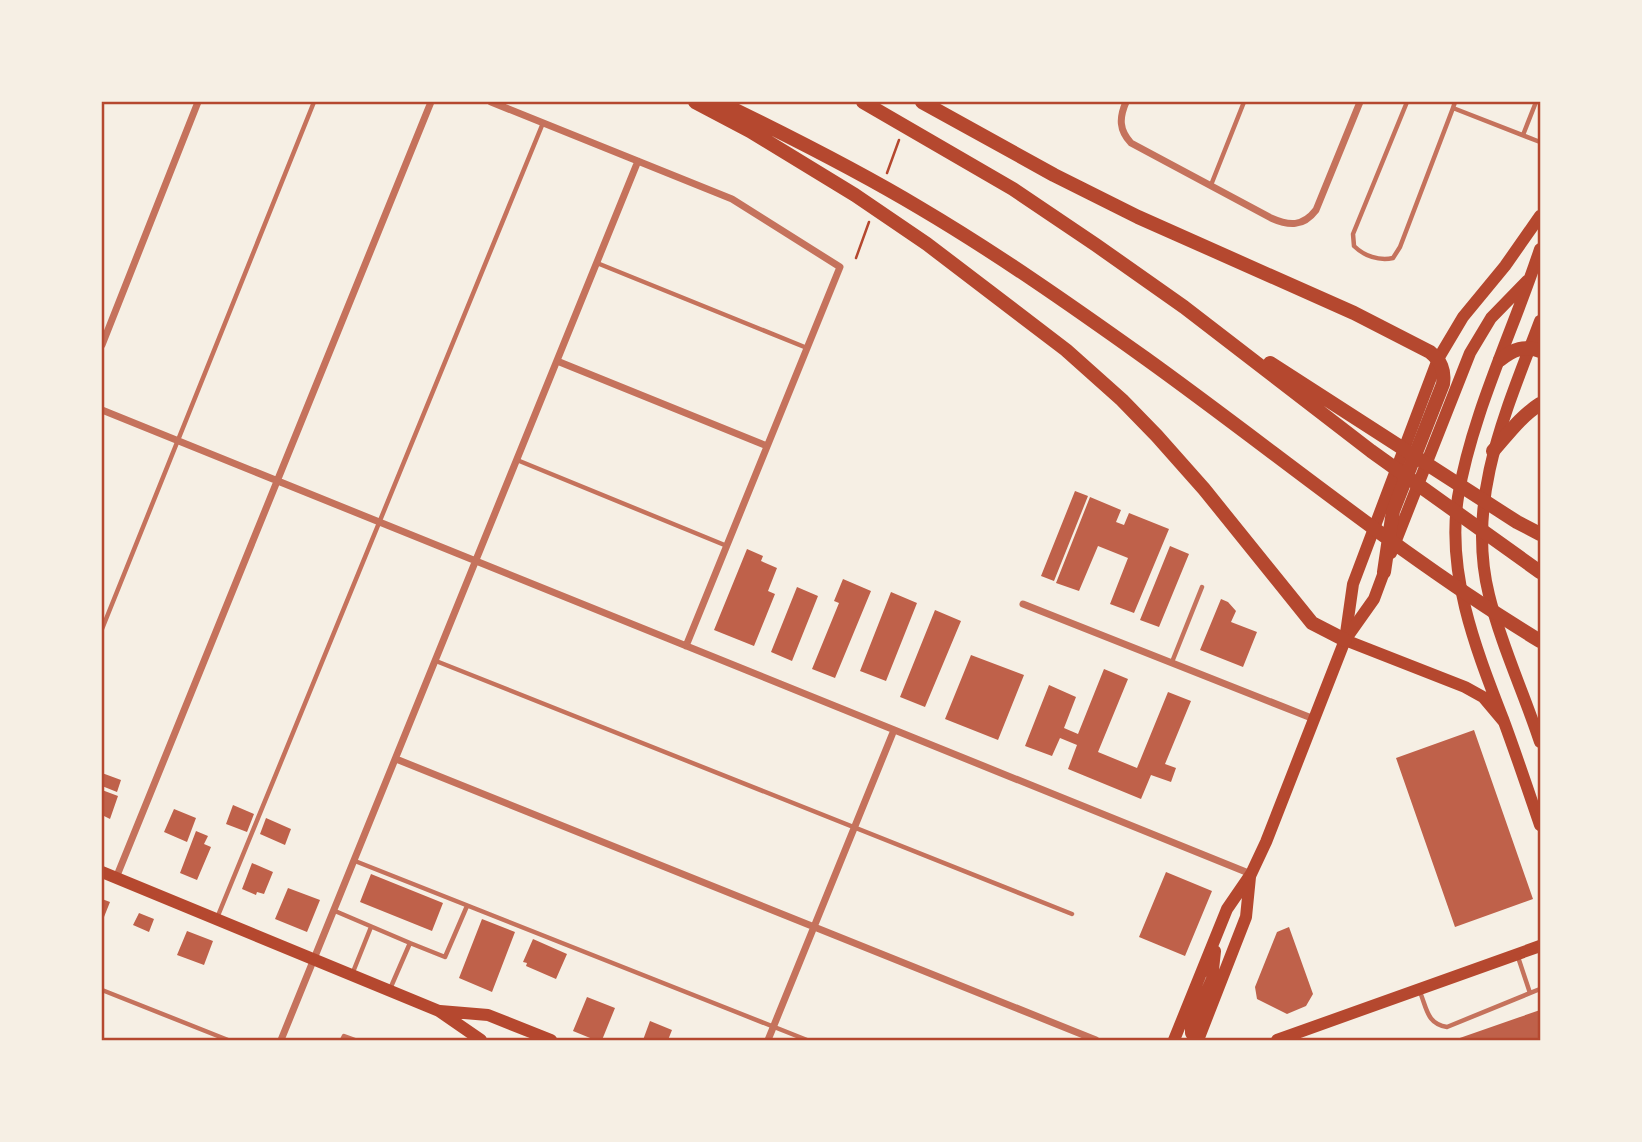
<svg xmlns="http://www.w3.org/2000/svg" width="1642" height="1142" viewBox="0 0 1642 1142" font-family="Spectral,serif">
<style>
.building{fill:#bf614a}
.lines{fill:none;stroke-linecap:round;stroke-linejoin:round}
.path{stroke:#b5482f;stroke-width:2.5}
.service{stroke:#c5725c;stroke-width:4.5}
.minor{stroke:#c5725c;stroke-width:7}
.secondary{stroke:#b5482f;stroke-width:12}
.primary{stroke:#b5482f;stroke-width:12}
.motorway{stroke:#b5482f;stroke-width:14}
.neatline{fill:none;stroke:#b5482f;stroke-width:2.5}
</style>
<rect width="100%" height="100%" fill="#f6efe4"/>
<path class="building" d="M1075 491 1088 496 1054 581 1041 576Z
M1090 497 1121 510 1116 522 1124 525 1129 513 1169 529 1134 613 1110 604 1128 558 1098 546 1079 591 1056 583Z
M1170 546 1189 554 1159 627 1140 620Z
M747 549 763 556 761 561 777 568 768 591 775 594 754 646 714 630Z
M843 579 871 591 835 678 812 669 839 603 834 601Z
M797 587 818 596 792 661 771 652Z
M891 592 917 603 886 681 860 671Z
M1221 599 1228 602 1236 611 1231 622 1257 632 1243 667 1200 650Z
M935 610 961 621 925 707 900 697Z
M971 655 1024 675 998 740 945 719Z
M1104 669 1128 679 1098 752 1137 768 1168 692 1191 701 1165 764 1176 768 1171 782 1151 775 1141 799 1068 769 1077 745 1060 738 1052 756 1025 746 1049 685 1076 697 1064 728 1078 734Z
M1474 730 1533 899 1455 927 1396 758Z
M102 773 121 780 117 792 102 786Z
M102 790 118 796 110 819 102 815Z
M233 805 254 814 247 832 226 824Z
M174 809 196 818 187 842 164 832Z
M266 818 291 829 285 845 260 834Z
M196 831 208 836 204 844 211 847 197 880 180 873Z
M252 863 273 872 264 894 257 892 256 895 242 889Z
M1166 872 1212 891 1185 956 1139 937Z
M371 874 443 903 432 931 360 902Z
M288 888 320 900 307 932 275 919Z
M102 899 110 902 102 922Z
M139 913 154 919 149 932 133 925Z
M482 919 515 932 492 992 459 978Z
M1289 927 1313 994 1306 1006 1287 1014 1257 999 1255 987 1277 932Z
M187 931 213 941 204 965 177 955Z
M533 939 567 954 556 979 526 966 527 963 523 962Z
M587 997 615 1008 602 1040H595L573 1031Z
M1540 1010V1040H1454Z
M650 1021 672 1030 668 1040H643Z"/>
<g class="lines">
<path class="path" d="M887 173 899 140
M856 258 869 222"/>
<path class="service" d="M1407 102 1353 234 1354 246C1364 256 1379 261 1393 258L1400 247 1453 108
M1455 102 1453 108 1540 142
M1523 135 1536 102
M1211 185 1244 102
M597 263 807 348
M517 460 727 546
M102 629 314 102
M436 661 1072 914
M1172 662 1202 587
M355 861 807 1040
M335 911 410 943 390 989
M217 918 543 123
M410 943 445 957 467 906
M1518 957 1530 993
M353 972 371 927
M102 990 228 1040
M1420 992C1427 1009 1427 1024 1447 1027L1540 989
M342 1040 344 1036 355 1040"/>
<path class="minor" d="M491 102 732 199 840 267 686 646
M1126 102C1119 118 1119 130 1131 143L1271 218C1289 226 1303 227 1316 210L1360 102
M102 345 198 102
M557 361 767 446
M102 410 1251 874
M1023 604 1314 719
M396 759 1096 1040
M116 878 431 102
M281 1040 638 161
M768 1040 894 730"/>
<path class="secondary" d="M1540 249C1514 329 1472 413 1458 497 1446 574 1476 649 1503 719 1516 754 1528 790 1540 825
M1540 321C1507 409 1465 499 1489 595 1501 645 1524 693 1540 742
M1391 553 1470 353 1491 318 1527 281
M1504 722 1483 697 1465 687 1345 640 1353 584 1438 359 1463 317 1505 266 1540 216
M102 872 439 1011 481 1040
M440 1011 488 1015 551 1040
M1277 1040 1540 946"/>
<path class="primary" d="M1174 1040 1227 909 1251 874 1266 842 1345 640 1374 599 1384 572
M1195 1040 1191 1033V1027L1212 979 1215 951
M1198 1040 1246 917 1250 877"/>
<path class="motorway" d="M695 102 750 131 855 195 927 244 1066 350 1122 400 1157 436 1204 489 1312 623 1345 640
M719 102C787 135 855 169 920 208 998 254 1072 306 1145 358 1276 452 1402 557 1540 641
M863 102 1013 189 1096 245 1184 307 1371 451 1540 572
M922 102 1054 175 1138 217 1354 313 1430 352C1441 361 1445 370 1443 384L1393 511 1384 572
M1500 360C1513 349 1525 345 1540 351
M1270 363 1517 522 1540 534
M1493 451C1508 434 1521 416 1540 404"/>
</g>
<rect width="1642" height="1142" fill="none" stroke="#f6efe4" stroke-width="206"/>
<rect x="103" y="103" width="1436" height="936" class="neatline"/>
</svg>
